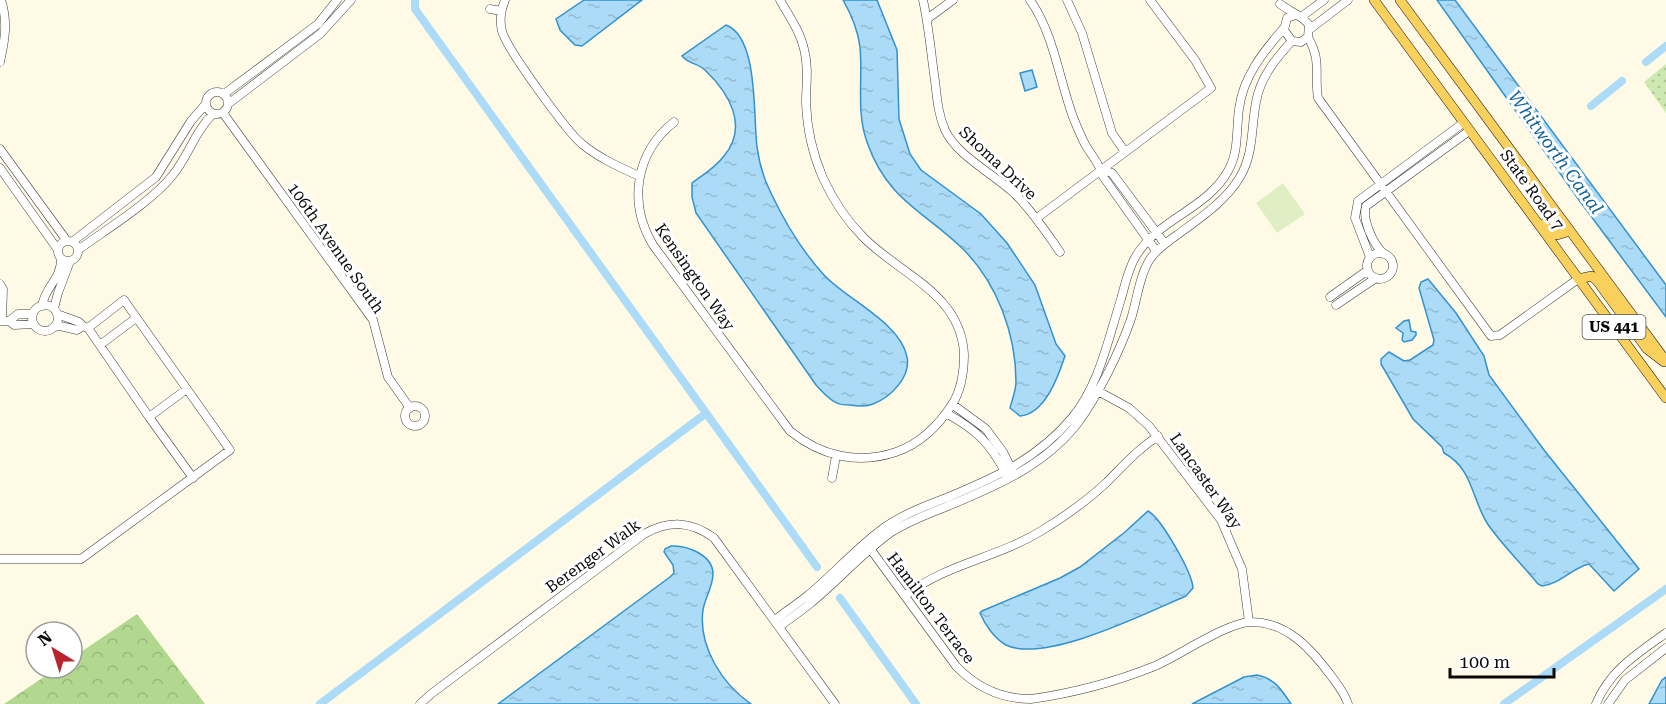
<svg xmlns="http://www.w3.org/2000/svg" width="1666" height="704" viewBox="0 0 1666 704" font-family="'Roboto Serif',serif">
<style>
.grass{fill:url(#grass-dots)}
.forest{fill:url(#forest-crowns)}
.pitch{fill:#e0efc3}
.water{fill:url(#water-ripples);stroke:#3292cd;stroke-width:1.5}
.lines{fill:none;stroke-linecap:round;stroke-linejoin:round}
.canal{stroke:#abdbf6;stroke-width:8}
.minor-casing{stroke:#3c3c3c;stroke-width:9}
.major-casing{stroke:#1a1a1a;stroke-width:10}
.minor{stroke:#fff;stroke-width:8}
.major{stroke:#f9d05c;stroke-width:9}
.labels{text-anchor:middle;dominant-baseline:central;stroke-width:6;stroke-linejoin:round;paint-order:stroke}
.shield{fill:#fff;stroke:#535353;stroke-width:1.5}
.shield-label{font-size:15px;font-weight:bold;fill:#090909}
.street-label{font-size:16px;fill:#090909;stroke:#fff}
.water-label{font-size:18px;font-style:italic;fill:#146299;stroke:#fff}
</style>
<defs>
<pattern id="grass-dots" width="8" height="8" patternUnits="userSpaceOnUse" patternTransform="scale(1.5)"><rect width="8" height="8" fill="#cee8b1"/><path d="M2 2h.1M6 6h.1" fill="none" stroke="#b0c697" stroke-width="1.8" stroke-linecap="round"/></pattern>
<pattern id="forest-crowns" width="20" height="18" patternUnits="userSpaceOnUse" patternTransform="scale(1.5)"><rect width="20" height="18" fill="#b2d890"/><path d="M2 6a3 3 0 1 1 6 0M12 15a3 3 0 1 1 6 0" fill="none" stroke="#98b87b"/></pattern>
<pattern id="water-ripples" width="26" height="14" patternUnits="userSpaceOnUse" patternTransform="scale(1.5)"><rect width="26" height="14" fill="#abdbf6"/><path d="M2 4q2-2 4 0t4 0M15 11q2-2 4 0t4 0" fill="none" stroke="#92bbd2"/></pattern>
</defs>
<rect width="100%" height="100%" fill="#fffae6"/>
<path class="grass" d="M1666 64V113L1644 82Z"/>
<path class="forest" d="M137 614 205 704H4L57 668H72V658Z"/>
<path class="pitch" d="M1283 183 1305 214 1277 233 1256 203Z"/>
<path class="water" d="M584 0H642L582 46 575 45 560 30 556 19Z
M843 0H877L897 50 899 119 910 154 921 170 981 214 1007 243 1035 285 1056 344 1065 356C1058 377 1045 414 1020 416L1010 408C1012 400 1016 390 1016 382 1016 334 997 283 963 249 924 211 887 200 867 142 856 112 863 79 860 47 858 31 851 14 843 0Z
M1437 0H1455L1666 285V317L1579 200Z
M726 25C759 37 753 118 757 147 759 161 764 179 770 191 784 221 802 251 824 275 846 299 901 323 907 357 911 377 891 397 873 404 866 407 857 406 850 405 846 405 840 405 837 403 829 400 822 391 816 385L696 213 692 197V183C703 175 716 167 724 156 749 126 729 93 705 70 698 63 690 65 682 56Z
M1032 70 1037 87 1025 91 1020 73Z
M1428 279 1456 313 1484 356 1489 375 1544 450 1639 569 1614 591 1589 564C1572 568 1560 584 1542 586L1538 584C1522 564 1501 544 1487 523 1471 497 1473 469 1444 453L1442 447 1413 419 1381 364V359L1389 352 1404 361 1410 360 1433 345 1434 340 1419 288 1421 282Z
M1409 320 1411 331 1416 332V335L1412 340 1404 342 1402 340 1403 333 1396 328 1404 321Z
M1148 511C1161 518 1192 572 1193 588L1186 596C1148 612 1045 664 1006 645 995 639 985 625 980 613L982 611 1060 578 1080 567 1125 532Z
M671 546C687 545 713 555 713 574 713 586 705 598 703 610 698 646 722 684 751 704H498L670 577 674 573 673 565 664 552 665 549Z
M1257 675C1274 678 1282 690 1291 704H1192L1244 677Z
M1666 677V704H1649L1662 680Z"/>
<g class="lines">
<path class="canal" d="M415 0V9L817 567
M1646 62 1666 46
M1591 106 1622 81
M840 598 916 704
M320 704 705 414
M1504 704 1666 589"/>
<defs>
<path id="minor" d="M505 0C501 10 499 20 502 31 506 48 568 133 582 144 599 158 619 167 639 176
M923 0C929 27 931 54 935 81 937 98 938 114 945 130 957 156 994 174 1015 194 1033 212 1046 232 1060 252
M1030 0C1054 34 1059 79 1073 117 1077 127 1081 137 1086 146 1092 156 1100 164 1102 175L1156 251
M1067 0 1082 33 1112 133 1125 152
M1280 4C1289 11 1303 16 1309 25L1308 37 1301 42 1292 41 1284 30 1287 18 1295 15
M490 9 501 11
M1301 17 1324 0
M927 19 953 0
M1310 29 1348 0
M1308 37C1322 62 1314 73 1318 98L1491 336 1500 335 1578 279
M0 62C5 40 8 21 1 0
M206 103a11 11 0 1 1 22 0a11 11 0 1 1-22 0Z
M224 94 318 24 337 0
M228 104 320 34 351 0
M223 113 373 320 388 377 410 408
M674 122C635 153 628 203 653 245L790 431C821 456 858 465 896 452 922 443 939 425 953 403 962 388 964 371 964 354 961 294 901 275 864 238 847 221 833 200 823 178 813 155 807 129 806 103 806 85 809 67 804 49 800 31 789 16 780 0
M0 149 67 241
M0 168 58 250
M1101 169 1112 173 1165 244
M1037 218 1211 88 1195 60 1150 0
M58 251a10 10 0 1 1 20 0a10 10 0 1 1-20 0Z
M72 242 156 177 191 121 205 105
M78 250C107 229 151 202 172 176 188 157 195 131 213 114
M1367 266a13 13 0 1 1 26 0a13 13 0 1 1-26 0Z
M1384 254C1373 244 1362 220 1366 206L1469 131
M1370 257 1355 218 1358 201 1463 123
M0 284 3 289 2 321
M1330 297 1368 270
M1336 305 1376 278
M32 318a13 13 0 1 1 26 0a13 13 0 1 1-26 0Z
M42 306C45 286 61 280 61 259
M54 308 58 293 70 261
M57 314 79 322 83 326 88 328
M0 321H9L14 325 34 324
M9 321 18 314H33
M54 327 60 326 77 330 83 326
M100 345 136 318
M1096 390 1129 408 1149 426 1221 520 1242 569 1249 622
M952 404 986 429 1003 452 1013 472
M405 416a10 10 0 1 1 20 0a10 10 0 1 1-20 0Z
M946 413C978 431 989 442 1007 475
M149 417 187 389
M832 478 836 456
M869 547 956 666C977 688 1001 699 1031 699 1074 693 1115 682 1155 666 1180 655 1228 622 1251 622 1288 622 1312 650 1332 677 1338 685 1345 694 1348 704
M0 559H81L230 450 124 300 88 328 149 417 193 478
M905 596C945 564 997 558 1041 531 1064 517 1087 501 1107 482 1124 465 1138 449 1158 436
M775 620C785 612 797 604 807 596 834 574 857 547 885 527 904 514 925 506 946 498 994 478 1036 460 1071 419 1099 386 1108 340 1121 299 1125 285 1128 269 1136 256 1158 219 1207 209 1228 171 1239 152 1236 131 1239 109 1243 77 1263 52 1284 28
M779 627C790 618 802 611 812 602 839 580 862 553 890 533 908 521 928 514 948 506 996 486 1044 466 1077 424 1098 396 1119 353 1131 319 1137 300 1139 277 1150 259 1157 249 1167 242 1177 235 1200 218 1225 202 1240 177 1254 153 1251 128 1256 102 1260 78 1276 58 1292 41
M420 704 431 694 644 534C669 520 691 521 714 538L835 704
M1596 704C1610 670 1638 653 1666 633
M1608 704 1625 680 1666 648"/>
<path id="major" d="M1374 0 1666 398
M1400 0 1666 361
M1544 224 1549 231 1557 235 1570 231
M1578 279 1592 276 1598 282 1647 349 1664 362"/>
</defs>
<use href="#minor" class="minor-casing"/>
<use href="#major" class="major-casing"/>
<use href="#minor" class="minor"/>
<use href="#major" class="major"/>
</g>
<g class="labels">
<rect class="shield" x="1582.5" y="315" width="63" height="24" rx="4.5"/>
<g class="shield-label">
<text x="1614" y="327">US 441</text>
</g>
<g class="street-label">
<text transform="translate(998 163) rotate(43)">Shoma Drive</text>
<text transform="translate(1532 190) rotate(54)">State Road 7</text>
<text transform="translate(336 248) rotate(55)">106th Avenue South</text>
<text transform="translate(695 277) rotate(55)">Kensington Way</text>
<text transform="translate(1206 481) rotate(55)">Lancaster Way</text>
<text transform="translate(593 556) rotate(-36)">Berenger Walk</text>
<text transform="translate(931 608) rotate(53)">Hamilton Terrace</text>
</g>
<g class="water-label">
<text transform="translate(1556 152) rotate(54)">Whitworth Canal</text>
</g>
</g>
<g transform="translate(54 650) rotate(322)"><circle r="28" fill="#ffffff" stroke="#9d9d9d" stroke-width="1.5"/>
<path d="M0-4.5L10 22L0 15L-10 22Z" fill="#b8232c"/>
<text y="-9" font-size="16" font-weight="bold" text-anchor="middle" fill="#090909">N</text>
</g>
<path d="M1450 668v9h104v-9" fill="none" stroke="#090909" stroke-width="3"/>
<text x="1459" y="668" font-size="18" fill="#090909" stroke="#ffffff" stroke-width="4.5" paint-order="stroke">100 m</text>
</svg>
